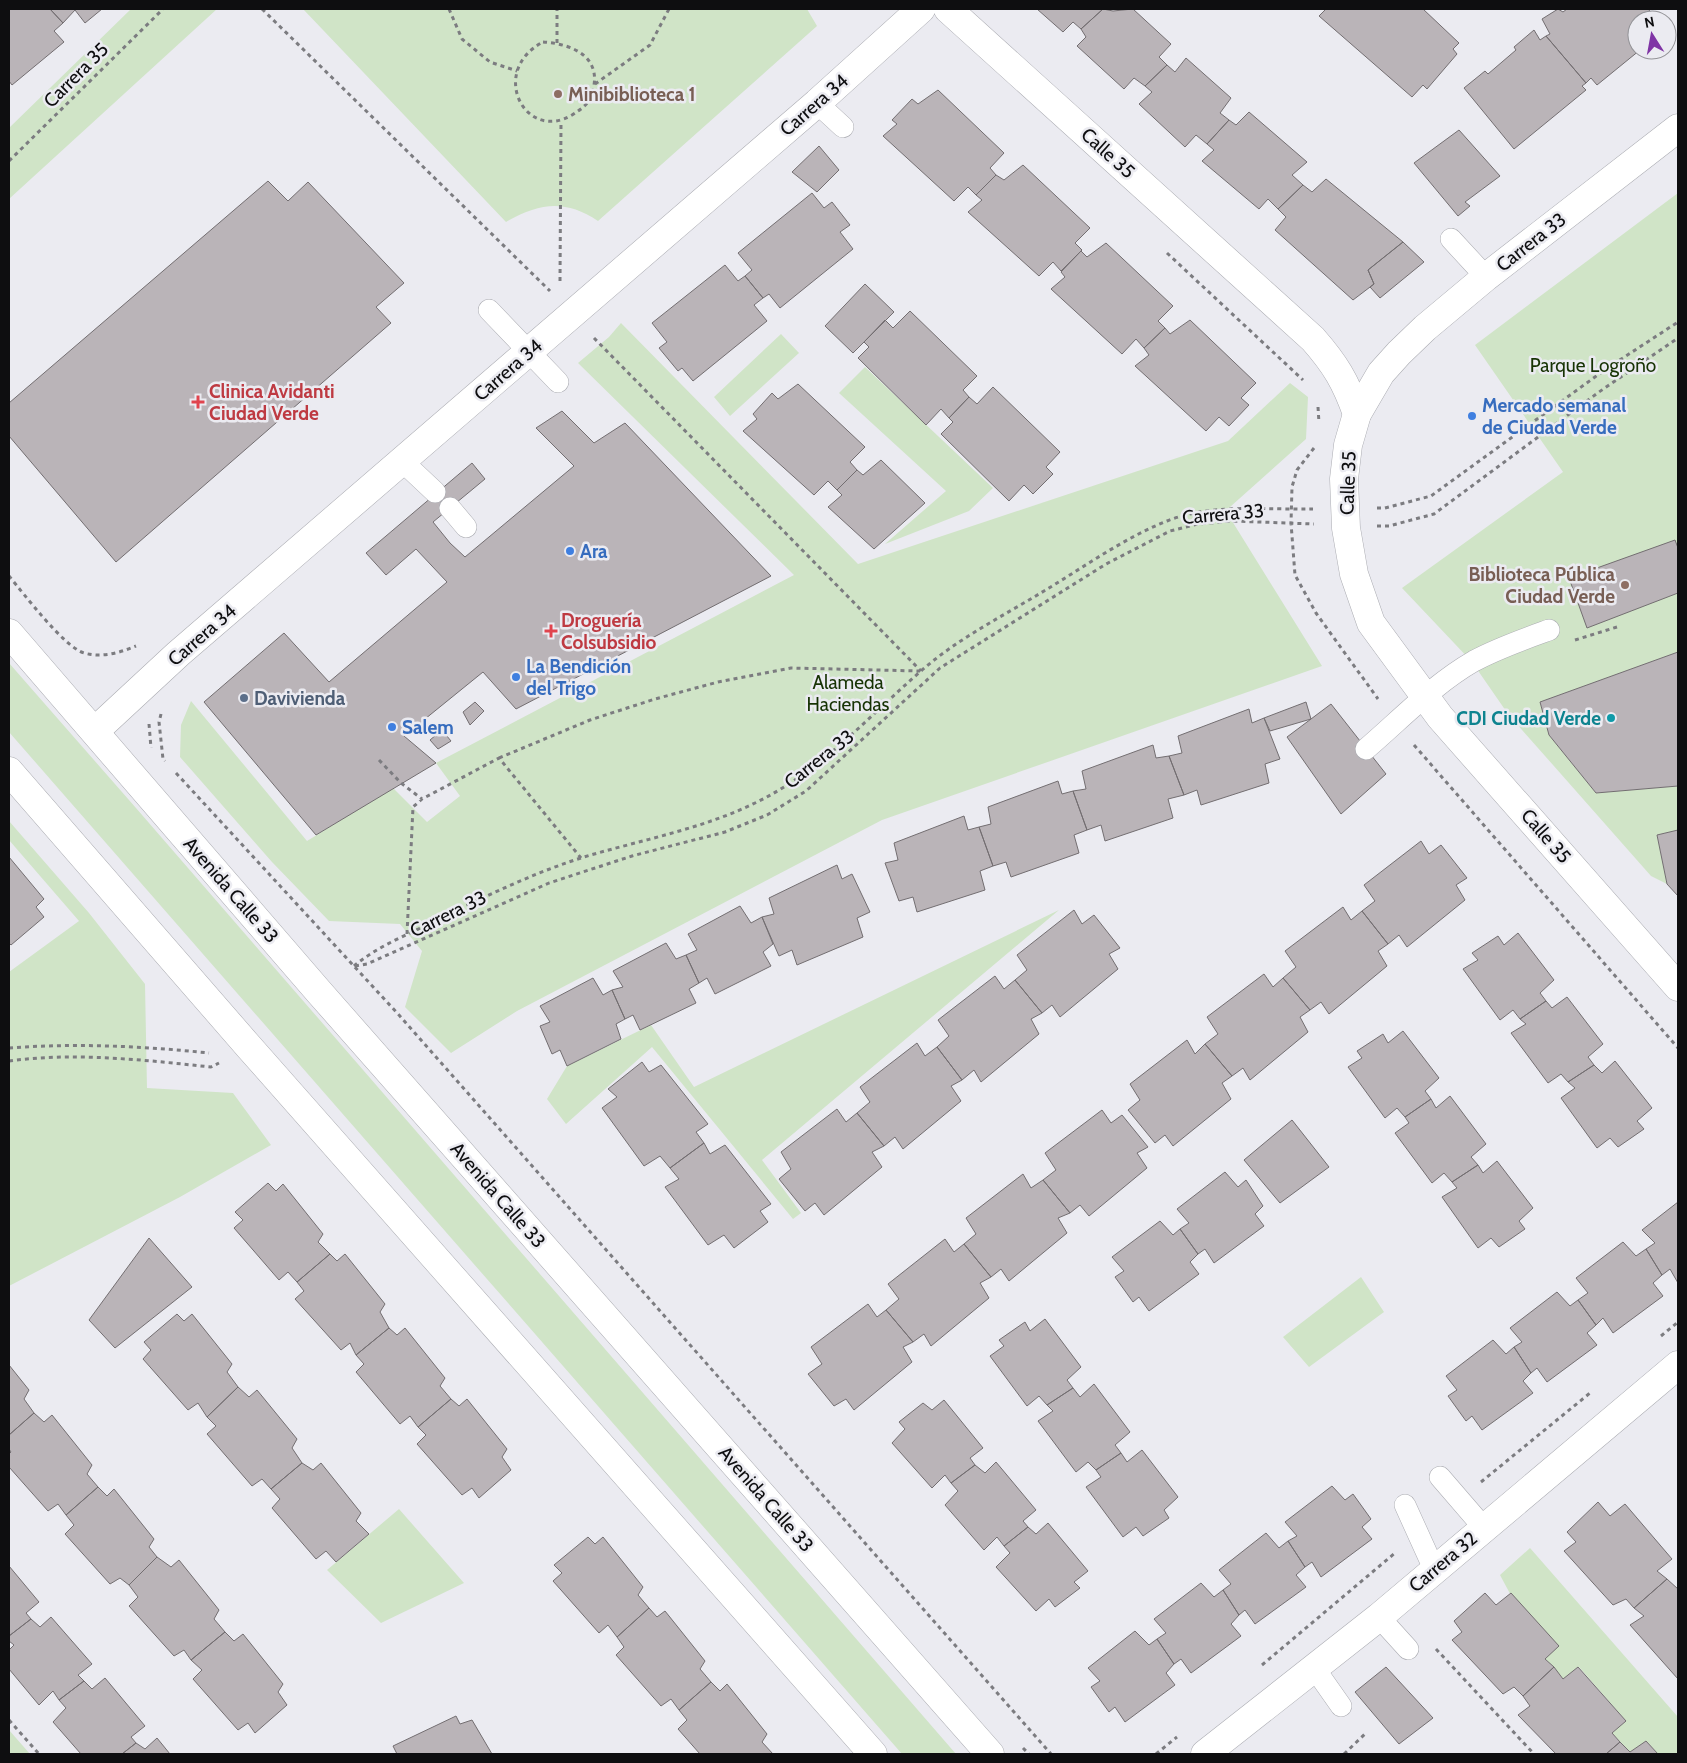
<svg xmlns="http://www.w3.org/2000/svg" width="1687" height="1763" viewBox="0 0 1687 1763" font-family="Cabin,sans-serif">
<style>
.green{fill:#d0e4c7}
.building{fill:#bab4b8;stroke:#736e71}
.lines{fill:none;stroke-linecap:round;stroke-linejoin:round}
.service-casing{stroke:#abacb2;stroke-width:22}
.minor-casing{stroke:#abacb2;stroke-width:29}
.tertiary-casing{stroke:#abacb2;stroke-width:29}
.secondary-casing{stroke:#abacb2;stroke-width:29}
.path{stroke:#7c7c80;stroke-width:3;stroke-dasharray:4 4;stroke-linecap:butt}
.service{stroke:#fff;stroke-width:21}
.minor{stroke:#fff;stroke-width:28}
.tertiary{stroke:#fff;stroke-width:28}
.secondary{stroke:#fff;stroke-width:28}
.education-dot{fill:#8d6e63;stroke:#ebebf1;stroke-width:2}
.health-dot{fill:#e0444e;stroke:#ebebf1;stroke-width:2}
.shop-dot{fill:#3f7fe0;stroke:#ebebf1;stroke-width:2}
.service-dot{fill:#5c6f8a;stroke:#ebebf1;stroke-width:2}
.culture-dot{fill:#0f9aa8;stroke:#ebebf1;stroke-width:2}
.labels{text-anchor:middle;dominant-baseline:central;stroke-width:5;stroke-linejoin:round;paint-order:stroke}
.street-label{font-size:19px;fill:#0e0e10;stroke:#ebebf1}
.education-label{font-size:19px;font-weight:bold;fill:#785e54;stroke:#ebebf1;text-anchor:start}
.park-label{font-size:19px;fill:#173304;stroke:#ebebf1}
.health-label{font-size:19px;font-weight:bold;fill:#be3a42;stroke:#ebebf1;text-anchor:start}
.shop-label{font-size:19px;font-weight:bold;fill:#366cbe;stroke:#ebebf1;text-anchor:start}
.service-label{font-size:19px;font-weight:bold;fill:#4e5e75;stroke:#ebebf1;text-anchor:start}
.culture-label{font-size:19px;font-weight:bold;fill:#0d838f;stroke:#ebebf1;text-anchor:end}
</style>
<rect width="100%" height="100%" fill="#ebebf1"/>
<path class="green" d="M131 9H217L9 199V128Z
M303 9H807L817 26 598 221C565 199 539 203 506 222Z
M1678 193V652L1540 702 1549 735 1596 793 1678 786V830L1657 835 1667 884 1651 876 1508 714 1472 662 1402 588 1563 472 1475 345Z
M621 323 858 564 1228 441 1290 383 1308 397 1306 439 1230 507 1232 521 1322 666 882 820 517 1011 451 1053 405 1007 422 951 400 924 329 921 272 862 180 757 181 725 191 701 307 841 393 788 427 822 460 796 436 763 794 575 578 363 609 337Z
M781 334 799 353 730 416 714 397Z
M865 367 993 488 969 511 885 544 946 491 839 393Z
M9 663 136 808 956 1754H902L9 732Z
M9 821 89 913 145 984 147 1088 233 1093 271 1145 180 1197 9 1286V972L79 921 9 840Z
M1059 910 762 1160 801 1213 793 1219 652 1047 566 1124 547 1099 567 1066 651 1025 694 1087Z
M1361 1277 1384 1312 1309 1367 1283 1337Z
M399 1509 464 1583 381 1623 327 1570Z
M1530 1548 1678 1717V1754H1658L1646 1741 1630 1752 1612 1733 1626 1721 1579 1667 1563 1679 1545 1659 1500 1575Z
M9 1730 30 1754H9Z"/>
<path class="building" d="M9 9H50L63 23 54 31 64 42 12 85 9 81Z
M50 9H102L85 23 75 10 63 23Z
M1037 9H1103L1081 29 1073 22 1063 32Z
M1103 9 1113 11 1133 9 1171 44 1159 57 1167 65 1145 86 1134 78 1124 89 1077 46 1086 37 1081 29Z
M1326 9H1423L1459 43 1453 49 1457 54 1427 89 1423 85 1412 97 1319 16Z
M1558 9 1563 12 1567 9H1648L1658 20H1637V50H1640L1597 85 1591 78 1586 83 1546 36 1550 34 1542 19Z
M1534 30 1540 40 1546 36 1586 83 1582 86 1586 90 1514 149 1464 88 1485 71 1488 74 1516 50 1514 47Z
M1186 58 1231 98 1220 113 1229 120 1207 144 1196 135 1185 147 1139 104 1152 92 1145 86 1167 65 1175 72Z
M938 90 1004 153 990 168 996 175 976 195 968 187 954 201 883 136 897 124 892 120 912 99 918 104Z
M1249 112 1307 162 1292 175 1303 185 1278 209 1268 199 1259 209 1202 161 1214 150 1207 144 1229 120 1236 125Z
M1459 130 1500 176 1465 202 1470 206 1458 216 1414 163Z
M819 146 839 170 817 192 792 172Z
M1023 165 1090 228 1075 243 1082 250 1061 271 1053 262 1039 276 968 212 982 200 976 195 996 175 1004 180Z
M1326 179 1403 242 1368 270 1374 284 1353 300 1275 230 1286 217 1278 209 1303 185 1312 192Z
M268 181 288 201 308 182 404 283 376 307 391 323 116 562 9 436V403Z
M812 193 824 208 832 202 850 225 840 232 853 249 780 308 769 294 763 298 745 276 752 270 738 253Z
M1403 242 1424 262 1380 298 1370 287 1374 284 1368 270Z
M1106 243 1173 306 1158 321 1165 328 1144 348 1136 339 1122 354 1051 289 1065 277 1061 272 1081 251 1087 257Z
M725 265 738 281 745 276 763 298 754 305 767 321 693 381 682 368 678 371 659 348 667 342 652 323Z
M865 284 894 312 853 353 825 326Z
M910 311 977 376 963 390 969 397 949 418 941 409 926 425 858 358 869 347 864 342 885 320 893 328Z
M1190 320 1256 383 1241 398 1249 405 1229 426 1219 417 1206 431 1135 366 1149 355 1144 348 1165 328 1170 334Z
M798 384 865 447 850 462 857 470 837 490 828 481 814 495 743 431 757 419 753 414 772 393 778 399Z
M993 387 1060 452 1046 467 1053 474 1033 494 1024 485 1009 501 941 434 953 422 949 418 969 397 977 404Z
M562 411 594 443 625 423 771 576 516 709 483 672 404 736 436 763 316 835 204 702 284 633 329 682 447 582 416 549 386 575 366 553 472 463 485 479 433 522 450 543 465 557 574 466 536 428Z
M881 460 925 503 874 549 828 507 842 495 837 490 857 470 863 475Z
M1675 540 1678 548V593L1587 628 1569 578Z
M1678 652V786L1596 793 1549 735 1540 702Z
M475 702 484 711 470 725 463 712Z
M1306 702 1311 719 1270 731 1264 718Z
M1331 704 1386 774 1341 814 1287 737Z
M1249 709 1252 723 1264 718 1280 759 1265 764 1269 783 1201 805 1197 790 1184 795 1169 756 1182 753 1178 736Z
M442 730 451 741 438 749 430 740Z
M1153 745 1156 758 1169 756 1184 795 1168 799 1173 818 1105 841 1101 825 1087 830 1073 791 1086 789 1082 771Z
M1058 781 1062 794 1073 791 1087 830 1074 835 1079 853 1011 877 1006 862 993 866 979 827 991 824 988 807Z
M964 816 968 830 979 827 993 866 980 871 985 890 917 912 913 897 899 901 885 863 898 860 894 843Z
M1678 830V896L1667 884 1657 835Z
M1421 841 1429 854 1441 845 1467 878 1456 885 1465 900 1407 947 1399 935 1388 944 1362 911 1375 901 1364 885Z
M9 857 44 899 36 907 44 917 11 945 9 943Z
M837 865 842 879 852 874 870 912 857 918 863 937 797 965 792 950 779 956 762 917 774 914 769 898Z
M740 906 751 923 762 917 773 944 763 952 771 966 715 994 707 978 699 983 686 955 697 950 688 934Z
M1343 907 1351 920 1362 911 1388 944 1378 951 1387 966 1329 1014 1321 1002 1310 1010 1283 978 1296 967 1285 951Z
M1074 910 1082 924 1094 915 1120 948 1109 954 1118 969 1060 1017 1052 1005 1042 1013 1015 980 1027 970 1017 955Z
M1518 933 1554 980 1540 993 1546 1001 1520 1019 1513 1010 1500 1020 1463 969 1478 960 1472 953 1498 936 1504 945Z
M666 943 676 959 686 955 699 983 689 989 696 1003 640 1030 633 1015 625 1019 612 990 623 987 613 971Z
M1264 974 1273 987 1283 978 1310 1010 1300 1017 1308 1032 1250 1080 1243 1068 1232 1076 1205 1044 1218 1034 1207 1017Z
M995 976 1004 989 1015 980 1042 1013 1031 1019 1039 1034 981 1082 974 1070 962 1080 937 1047 949 1036 938 1020Z
M593 978 603 995 612 990 625 1019 616 1024 621 1039 567 1066 560 1050 552 1054 540 1026 550 1022 540 1006Z
M1567 997 1603 1044 1588 1057 1594 1065 1568 1082 1561 1074 1548 1083 1511 1033 1526 1024 1520 1019 1546 1001 1552 1008Z
M1403 1031 1439 1078 1425 1091 1431 1099 1405 1117 1397 1108 1385 1118 1348 1067 1362 1058 1357 1051 1383 1034 1388 1043Z
M1187 1040 1195 1054 1205 1044 1232 1076 1222 1083 1231 1099 1173 1146 1165 1135 1155 1143 1128 1110 1140 1100 1130 1084Z
M917 1043 925 1056 937 1047 962 1080 951 1086 961 1101 903 1149 895 1137 884 1146 857 1113 870 1102 860 1087Z
M1615 1061 1652 1108 1637 1121 1644 1129 1618 1147 1610 1138 1597 1148 1561 1098 1575 1088 1568 1082 1594 1065 1602 1073Z
M642 1062 649 1072 661 1065 708 1124 696 1132 704 1143 670 1168 660 1156 644 1166 602 1108 617 1097 608 1089Z
M1450 1096 1486 1144 1471 1157 1478 1165 1452 1182 1444 1173 1432 1183 1395 1133 1409 1123 1405 1117 1431 1099 1436 1108Z
M837 1109 846 1122 857 1113 884 1146 872 1152 882 1167 824 1215 815 1203 805 1211 779 1179 791 1169 781 1152Z
M1102 1110 1111 1123 1122 1115 1148 1147 1137 1153 1147 1168 1089 1216 1080 1205 1070 1213 1043 1180 1056 1170 1045 1153Z
M1292 1120 1329 1167 1280 1203 1244 1160Z
M704 1143 710 1154 725 1145 771 1204 760 1211 768 1222 734 1248 724 1235 708 1245 665 1187 679 1179 670 1168Z
M1497 1161 1533 1208 1519 1221 1525 1229 1499 1247 1491 1238 1478 1248 1442 1197 1457 1188 1452 1182 1478 1165 1483 1173Z
M1225 1172 1238 1187 1246 1180 1263 1206 1255 1214 1264 1226 1214 1263 1205 1249 1198 1254 1180 1229 1189 1223 1177 1209Z
M1023 1174 1031 1188 1043 1180 1070 1213 1058 1218 1067 1233 1009 1281 1001 1269 991 1277 964 1244 976 1234 966 1218Z
M268 1183 276 1191 283 1184 323 1234 318 1242 330 1254 297 1282 288 1272 279 1280 234 1228 243 1220 235 1212Z
M1678 1202V1283L1670 1269 1662 1275 1646 1249 1655 1243 1642 1230Z
M1160 1221 1173 1235 1180 1229 1198 1254 1190 1262 1199 1274 1149 1311 1139 1297 1133 1302 1115 1277 1124 1271 1112 1257Z
M149 1238 192 1287 115 1348 89 1320Z
M945 1239 954 1252 964 1244 991 1277 980 1283 989 1298 931 1346 924 1334 913 1342 886 1310 899 1299 888 1284Z
M1623 1242 1636 1256 1646 1249 1662 1275 1653 1283 1663 1296 1613 1333 1603 1318 1596 1325 1578 1300 1588 1293 1576 1278Z
M330 1254 337 1261 345 1254 385 1304 380 1312 389 1328 356 1355 350 1343 341 1350 295 1299 304 1291 297 1282Z
M1557 1292 1570 1306 1578 1300 1596 1325 1587 1333 1597 1345 1547 1382 1537 1368 1531 1373 1514 1347 1522 1342 1510 1328Z
M868 1304 877 1317 886 1310 913 1342 903 1347 912 1362 854 1410 846 1399 834 1406 808 1374 822 1364 811 1347Z
M177 1314 184 1321 192 1314 232 1364 227 1372 238 1387 207 1417 198 1403 188 1410 143 1359 151 1350 144 1342Z
M1045 1319 1081 1367 1067 1380 1073 1388 1047 1405 1039 1396 1027 1406 990 1356 1004 1346 999 1340 1025 1322 1030 1331Z
M389 1328 397 1335 405 1328 445 1378 440 1386 451 1399 418 1427 410 1416 400 1424 356 1372 364 1364 356 1355Z
M1493 1340 1506 1354 1514 1347 1531 1373 1523 1381 1533 1393 1482 1430 1472 1416 1466 1421 1448 1396 1457 1390 1446 1376Z
M9 1365 29 1390 24 1399 34 1413 9 1435Z
M1094 1384 1130 1432 1115 1445 1121 1453 1096 1470 1088 1462 1076 1472 1038 1421 1053 1411 1047 1405 1073 1388 1080 1397Z
M238 1387 249 1397 257 1390 297 1439 292 1448 302 1463 271 1489 262 1479 252 1486 207 1434 216 1426 207 1417Z
M451 1399 459 1406 467 1399 507 1449 502 1457 511 1470 479 1498 472 1488 462 1495 417 1444 426 1435 418 1427Z
M944 1400 983 1448 970 1458 975 1465 951 1483 945 1475 932 1488 892 1443 905 1429 899 1422 923 1403 932 1410Z
M34 1413 44 1422 52 1415 92 1465 87 1474 98 1487 66 1515 58 1504 48 1511 9 1467V1454L11 1452 9 1449V1435Z
M1142 1450 1178 1497 1164 1510 1169 1518 1143 1536 1136 1527 1123 1537 1086 1487 1101 1477 1096 1470 1121 1453 1127 1462Z
M996 1462 1036 1510 1023 1521 1028 1527 1004 1546 997 1537 984 1550 945 1505 958 1491 951 1483 975 1465 985 1473Z
M302 1463 313 1470 321 1463 361 1513 356 1521 369 1534 336 1562 326 1551 316 1559 272 1508 280 1499 271 1489Z
M1332 1486 1345 1500 1353 1494 1371 1519 1362 1527 1372 1539 1321 1577 1312 1562 1305 1567 1288 1541 1297 1536 1285 1522Z
M98 1487 107 1496 114 1489 154 1539 149 1547 157 1557 129 1585 120 1578 110 1584 65 1534 74 1525 66 1515Z
M1598 1502 1610 1516 1625 1504 1672 1559 1657 1571 1667 1579 1634 1608 1626 1599 1613 1605 1564 1551 1576 1542 1567 1532Z
M1048 1523 1088 1571 1074 1582 1080 1588 1055 1607 1049 1599 1036 1611 996 1567 1010 1553 1004 1546 1028 1527 1036 1534Z
M1266 1533 1279 1548 1288 1541 1305 1567 1296 1575 1306 1587 1255 1624 1245 1610 1239 1615 1223 1590 1231 1584 1219 1570Z
M588 1537 595 1544 603 1537 643 1587 638 1595 649 1608 617 1637 608 1625 599 1633 553 1581 562 1573 554 1565Z
M157 1557 171 1567 179 1560 219 1610 214 1619 225 1632 191 1660 184 1650 174 1656 129 1606 138 1597 129 1585Z
M9 1566 39 1602 26 1613 31 1619 9 1636Z
M1667 1579 1678 1589V1679L1630 1625 1644 1616 1634 1608Z
M1201 1583 1214 1597 1223 1590 1239 1615 1231 1624 1241 1636 1191 1673 1181 1659 1174 1664 1157 1639 1166 1633 1154 1619Z
M1485 1593 1496 1605 1511 1593 1559 1646 1545 1659 1554 1667 1523 1696 1514 1687 1503 1694 1452 1640 1462 1632 1454 1621Z
M649 1608 657 1617 665 1611 705 1661 700 1669 711 1682 679 1710 671 1699 661 1706 616 1655 624 1647 617 1637Z
M51 1617 92 1664 78 1675 84 1681 59 1700 53 1691 39 1705 9 1669V1650L14 1645 9 1641V1636L31 1619 40 1627Z
M1135 1631 1149 1645 1157 1639 1174 1664 1166 1673 1175 1685 1125 1722 1115 1707 1109 1712 1091 1687 1100 1681 1088 1668Z
M225 1632 234 1641 243 1634 283 1684 278 1692 287 1705 255 1733 248 1723 238 1730 193 1679 202 1670 191 1660Z
M1386 1667 1433 1718 1399 1744 1355 1692Z
M1554 1667 1563 1679 1578 1667 1626 1721 1612 1733 1620 1742 1606 1754H1556L1518 1715 1530 1706 1523 1696Z
M105 1678 145 1726 131 1737 136 1743 122 1754H81L53 1722 66 1708 59 1700 84 1681 92 1689Z
M711 1682 720 1691 727 1684 767 1734 762 1742 773 1754H700L678 1729 687 1720 679 1710Z
M456 1716 460 1724 472 1720 492 1754H397L393 1746Z
M157 1738 170 1754H122L136 1743 145 1749Z
M1646 1741 1658 1754H1606L1620 1742 1630 1752Z"/>
<g class="lines">
<defs>
<path id="service" d="M817 103 843 127
M1451 239 1486 277
M489 310 558 382
M402 461 435 492
M450 508 466 527
M1366 749C1401 719 1434 684 1474 661 1498 648 1524 639 1549 630
M1440 1477 1484 1528
M1405 1505 1434 1569
M1379 1617 1408 1649
M1315 1669 1341 1706"/>
<path id="minor" d="M948 9 1313 339C1335 364 1346 382 1357 414
M95 731 178 654 817 103 921 9
M1205 1754 1379 1617 1678 1365"/>
<path id="tertiary" d="M1678 128 1486 277 1425 328 1399 353 1381 373 1357 414 1348 445 1344 479 1346 528 1354 574 1371 623 1440 717 1678 987"/>
<path id="secondary" d="M9 633 319 992 990 1754
M9 771 249 1047 873 1754"/>
</defs>
<use href="#service" class="service-casing"/>
<use href="#minor" class="minor-casing"/>
<use href="#tertiary" class="tertiary-casing"/>
<use href="#secondary" class="secondary-casing"/>
<path class="path" d="M262 9 550 291
M449 9 462 39 490 62 517 71
M543 42C575 44 605 59 591 96 587 106 581 109 572 115 525 143 488 71 543 42Z
M557 43V9
M595 84 650 45 669 9
M9 161 163 9
M1167 253 1303 380
M560 281 561 122
M594 338 921 671
M1318 407 1319 423
M1314 448 1297 470 1292 487 1291 523 1295 575 1316 613 1378 699
M1377 508H1385L1431 496 1606 369 1678 322
M1377 526H1389L1434 514 1599 392 1678 338
M9 576C24 594 64 647 84 653 102 658 119 653 136 646
M1575 640 1617 627
M161 714 159 722 163 759 165 761
M149 724 151 748
M1414 745 1678 1048
M499 758 590 720 655 699 718 682 791 668 920 671
M379 760 401 783 422 799
M176 773 399 1015 1051 1754
M407 934 413 807 422 799 499 758 581 858
M354 966C375 948 404 936 429 924 480 899 530 874 584 857 641 840 702 829 755 803 820 772 868 717 921 671 957 639 1003 616 1044 591 1084 567 1124 538 1167 521 1211 503 1266 510 1313 509
M355 966 367 964 549 883 632 856 725 832 767 815 806 791 940 668 1106 564 1170 531 1198 524 1232 521 1314 524
M9 1048C76 1043 142 1046 209 1053
M9 1061C76 1052 144 1060 211 1067L219 1063
M1661 1336 1678 1322
M1481 1482 1590 1393
M1436 1649 1534 1754
M1262 1665 1395 1553
M9 1720 39 1754
M1023 1748 1029 1754
M1156 1754 1177 1737
M1344 1754 1365 1734"/>
<use href="#service" class="service"/>
<use href="#minor" class="minor"/>
<use href="#tertiary" class="tertiary"/>
<use href="#secondary" class="secondary"/>
</g>
<g class="education-dot">
<circle cx="558" cy="94" r="5"/>
<circle cx="1625" cy="585" r="5"/>
</g>
<g class="health-dot">
<path d="M195.5 394.5h5v5h5v5h-5v5h-5v-5h-5v-5h5z"/>
<path d="M548.5 623.5h5v5h5v5h-5v5h-5v-5h-5v-5h5z"/>
</g>
<g class="shop-dot">
<circle cx="1472" cy="416" r="5"/>
<circle cx="570" cy="551" r="5"/>
<circle cx="516" cy="677" r="5"/>
<circle cx="392" cy="727" r="5"/>
</g>
<circle class="service-dot" cx="244" cy="698" r="5"/>
<circle class="culture-dot" cx="1611" cy="718" r="5"/>
<g class="labels">
<g class="street-label">
<text transform="translate(76 75) rotate(-45)">Carrera 35</text>
<text transform="translate(814 105) rotate(-41)">Carrera 34</text>
<text transform="translate(1108 153) rotate(42)">Calle 35</text>
<text transform="translate(1531 242) rotate(-38)">Carrera 33</text>
<text transform="translate(508 370) rotate(-41)">Carrera 34</text>
<text transform="translate(1348 483) rotate(-88)">Calle 35</text>
<text transform="translate(1223 514) rotate(-5)">Carrera 33</text>
<text transform="translate(202 635) rotate(-41)">Carrera 34</text>
<text transform="translate(819 759) rotate(-38)">Carrera 33</text>
<text transform="translate(1546 836) rotate(49)">Calle 35</text>
<text transform="translate(231 890) rotate(49)">Avenida Calle 33</text>
<text transform="translate(448 914) rotate(-26)">Carrera 33</text>
<text transform="translate(498 1195) rotate(49)">Avenida Calle 33</text>
<text transform="translate(766 1499) rotate(49)">Avenida Calle 33</text>
<text transform="translate(1443 1562) rotate(-40)">Carrera 32</text>
</g>
<g class="education-label">
<text x="568" y="94">Minibiblioteca 1</text>
<text x="1615" y="574" text-anchor="end">Biblioteca Pública<tspan x="1615" dy="22">Ciudad Verde</tspan></text>
</g>
<g class="park-label">
<text x="1593" y="365">Parque Logroño</text>
<text x="848" y="682">Alameda<tspan x="848" dy="22">Haciendas</tspan></text>
</g>
<g class="health-label">
<text x="209" y="391">Clinica Avidanti<tspan x="209" dy="22">Ciudad Verde</tspan></text>
<text x="561" y="620">Droguería<tspan x="561" dy="22">Colsubsidio</tspan></text>
</g>
<g class="shop-label">
<text x="1482" y="405">Mercado semanal<tspan x="1482" dy="22">de Ciudad Verde</tspan></text>
<text x="580" y="551">Ara</text>
<text x="526" y="666">La Bendición<tspan x="526" dy="22">del Trigo</tspan></text>
<text x="402" y="727">Salem</text>
</g>
<g class="service-label">
<text x="254" y="698">Davivienda</text>
</g>
<g class="culture-label">
<text x="1601" y="718">CDI Ciudad Verde</text>
</g>
</g>
<rect width="1687" height="1763" fill="none" stroke="#0e0e10" stroke-width="20"/>
<g transform="translate(1652 35) rotate(349)"><circle r="24" fill="#ebebf1" stroke="#939397"/>
<path d="M0-4L9 19L0 12L-9 19Z" fill="#7f34a5"/>
<text y="-8" font-size="14" font-weight="bold" text-anchor="middle" fill="#0e0e10">N</text>
</g>
</svg>
